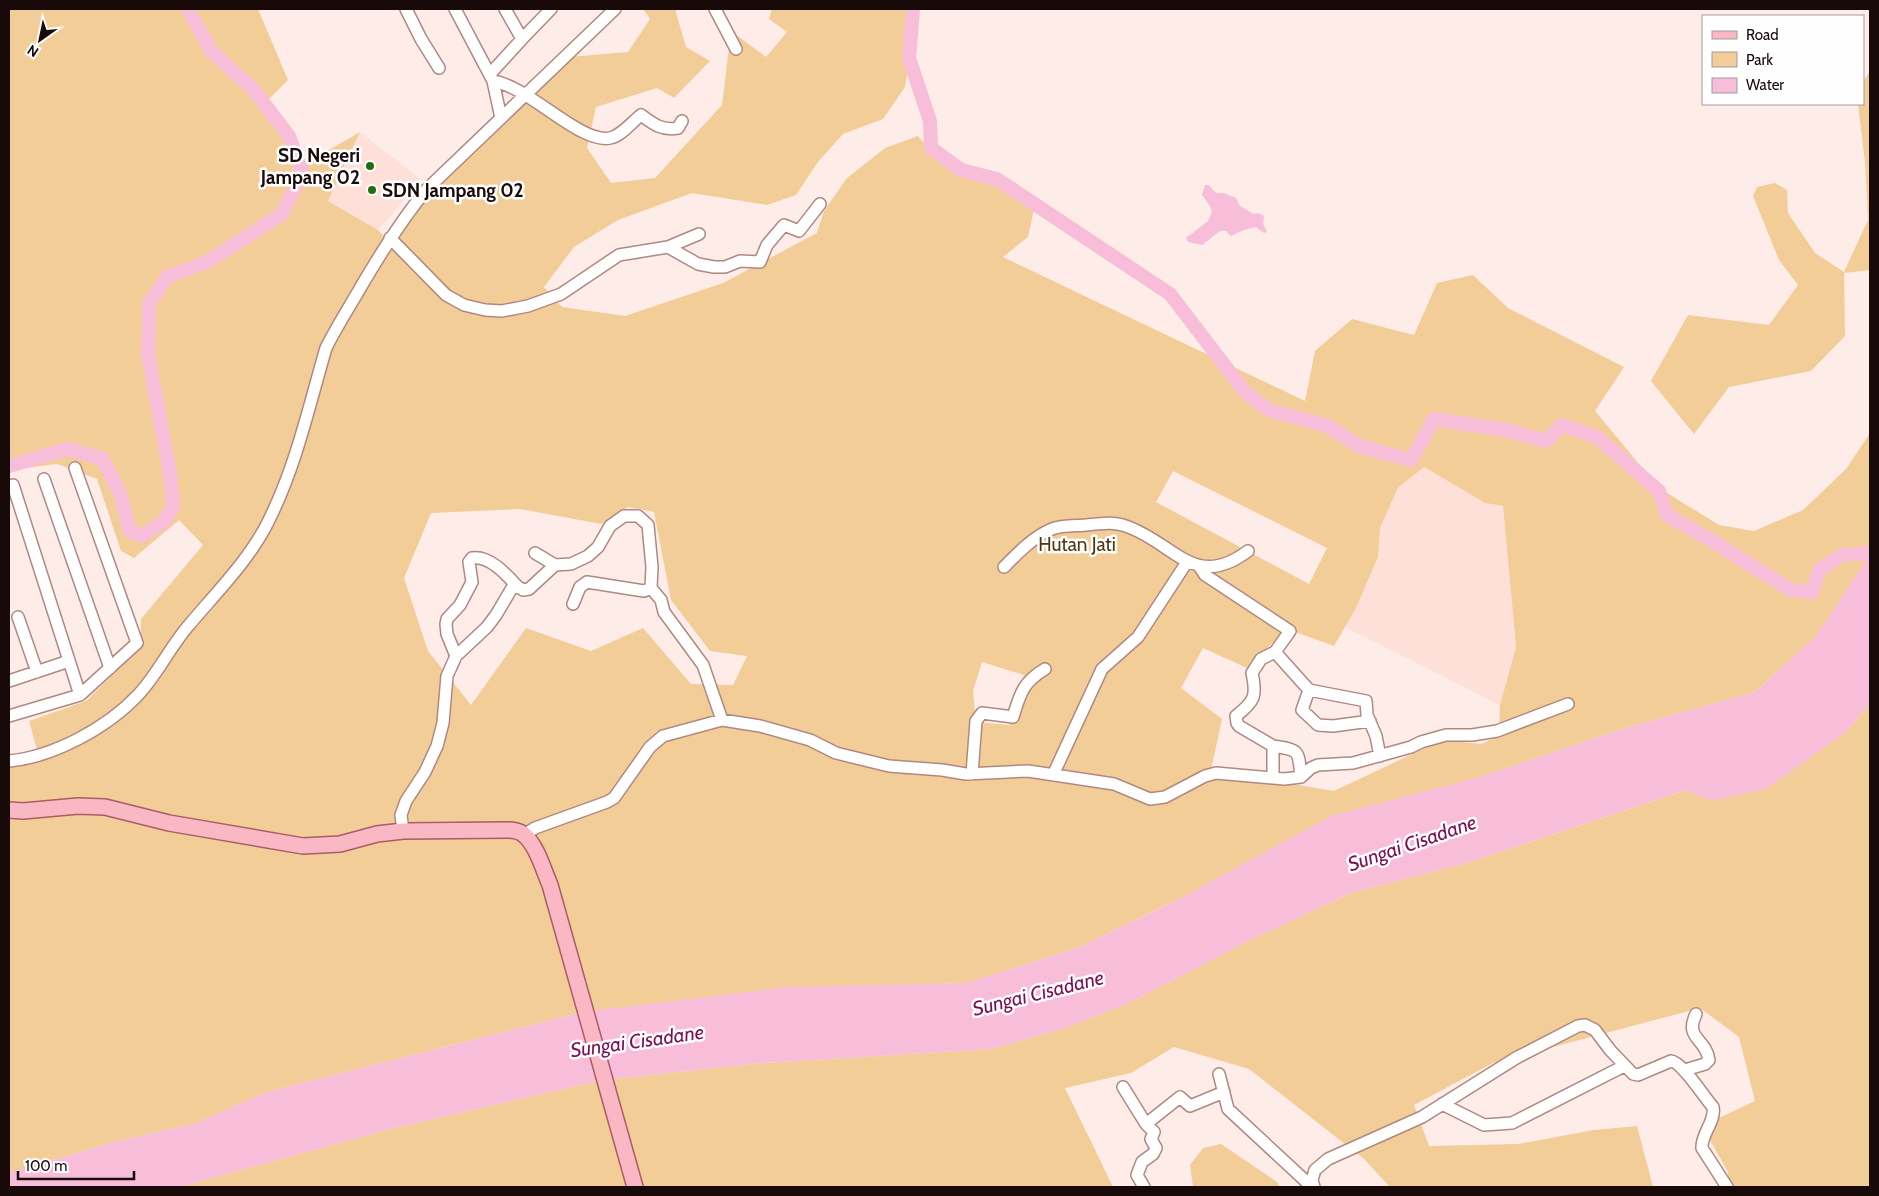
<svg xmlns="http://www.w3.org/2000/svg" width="1879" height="1196" viewBox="0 0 1879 1196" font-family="Cabin,sans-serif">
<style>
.built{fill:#fee0d9}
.green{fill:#f3cd98;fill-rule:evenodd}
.water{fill:#f8bdd9}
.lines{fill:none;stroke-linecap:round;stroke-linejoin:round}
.river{stroke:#f8bdd9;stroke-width:14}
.minor-casing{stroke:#af8980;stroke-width:14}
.major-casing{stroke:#a85d68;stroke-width:18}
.minor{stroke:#fff;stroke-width:11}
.major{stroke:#f9b8c3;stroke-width:15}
.poi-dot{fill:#1f6d11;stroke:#fefefe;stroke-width:2}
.labels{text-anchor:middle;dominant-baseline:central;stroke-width:5;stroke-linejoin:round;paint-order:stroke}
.poi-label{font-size:19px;font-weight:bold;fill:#180a08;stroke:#fefefe;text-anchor:end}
.park-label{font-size:19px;fill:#4f3711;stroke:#fefefe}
.water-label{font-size:20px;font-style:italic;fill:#7f0d56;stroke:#fefefe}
</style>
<rect width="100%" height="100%" fill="#feece9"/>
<path class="built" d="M360 132 421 180 378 230 328 201Z
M1424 467 1485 503 1503 506 1516 647 1500 705 1345 627 1356 608 1378 558 1380 528 1398 488Z"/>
<path class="green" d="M9 9H258L288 80 261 107 303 165 360 132 328 201 378 230 437 290 393 239 439 182 569 57 628 52 650 19 643 9H675L686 47 710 61 674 98 657 88 596 107 587 148 611 183 655 178 722 105 731 31 766 57 787 32 769 19 772 9H918L905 87 883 119 843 134 818 162 796 195 767 205 692 193 618 220 574 247 544 287 562 307 625 316 723 283 817 233 824 211 847 178 885 148 918 136 934 155 1008 180 1036 200 1028 237 1003 257 1305 401 1315 351 1352 319 1414 335 1437 283 1473 275 1508 308 1624 367 1595 411 1659 488 1719 525 1754 531 1803 510 1846 469 1870 433V555L1816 636 1755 692 1626 728 1480 777 1181 898 1078 948 966 983 910 985 583 1012 267 1092 194 1124 114 1142 9 1173V759L38 753 29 721 86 701 141 647V619L203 545 179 520 134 558 121 551 97 479 57 464 9 470ZM1424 467 1485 503 1503 506 1516 647 1500 705 1499 736 1481 744 1442 740 1334 791 1211 770 1222 719 1181 688 1203 648 1247 668 1287 629 1334 646 1356 608 1378 557 1380 528 1398 488ZM1173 471 1327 548 1309 584 1156 502ZM628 507 654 512 671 600 710 651 747 656 733 685 691 684 643 628 591 651 526 628 471 705 428 651 404 578 431 513 520 509 601 524ZM982 662 1024 675 1009 725 976 722 973 691Z
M1870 71V270L1844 273 1845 336 1811 371 1729 387 1694 434 1651 381 1688 315 1769 325 1798 285 1779 260 1753 196 1757 187 1775 183 1787 190 1788 213 1815 253 1844 272 1868 220 1865 162 1858 104H1863V82Z
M1870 703V1187H1729L1728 1172 1702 1126 1755 1101 1739 1037 1700 1008 1493 1063 1414 1105 1429 1146 1518 1144 1594 1130 1637 1126 1653 1187H1390L1364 1159 1249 1069 1174 1047 1131 1073 1065 1088 1113 1187H180L394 1128 602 1080 752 1064 991 1049 1065 1028 1129 1003 1252 939 1351 893 1470 862 1686 790 1711 801 1847 731Z
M1221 1144 1277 1182 1280 1187H1193L1190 1165 1203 1148Z"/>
<path class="water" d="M1205 185H1209L1216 193H1224L1236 198 1240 206 1254 214 1259 213 1264 216 1263 224 1267 232 1264 233 1256 227 1244 230 1231 236 1226 231H1220L1202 245 1188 242 1186 238 1208 221 1212 212 1210 206 1202 195Z
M1870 555V703L1847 731 1768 788 1711 801 1686 790 1470 862 1351 893 1252 939 1129 1003 1065 1028 991 1049 752 1064 602 1080 394 1128 180 1187H9V1173L114 1142 194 1124 267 1092 583 1012 789 987 966 983 1078 948 1181 898 1331 816 1480 777 1626 728 1755 692 1816 636Z"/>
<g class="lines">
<path class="river" d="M913 9 909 58 930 121 931 148 961 170 997 179 1170 294 1245 392 1268 410 1328 426 1359 446 1411 460 1434 419 1506 430 1546 441 1562 425 1597 437 1659 491 1667 515 1712 541 1791 590 1812 592 1819 570 1842 555 1870 553
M9 466 68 449 103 459 121 496 129 530 142 536 163 522 173 507 170 473 148 354 149 304 167 277 207 262 282 214 302 173 289 136 253 89 211 51 188 9"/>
<defs>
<path id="minor" d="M406 9 421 39 439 68
M455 9 493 81 501 118
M715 9 736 49
M522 39 551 9
M490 74 522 39 505 9
M493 81C530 87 580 144 610 138 621 136 632 122 641 115 653 124 662 131 678 128L682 121
M390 238 446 295 464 305 485 310 502 311 528 306 561 294 619 255 668 247 699 234
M668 247 698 264 714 267H725L740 261 760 262 767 245 784 225 799 231 820 204
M75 468 137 643 80 695
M44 479 110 668
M535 553 555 565
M1199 566 1205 575 1290 631 1275 652 1309 690 1366 701 1367 715 1376 736 1380 756
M1004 567C1018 553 1033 537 1052 529 1062 525 1076 526 1086 525 1103 523 1116 521 1131 528 1176 546 1196 590 1248 551
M573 604 580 587 587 582 644 591 651 588
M18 617 37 672
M456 656 447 634 446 624 447 619 460 605 472 582 469 562 472 558C489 555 506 574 517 586
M9 681 69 661
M1309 690 1302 710 1318 725 1333 726 1370 721
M9 716 80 695 13 485
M1273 746C1301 750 1298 751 1301 777
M9 761C53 757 107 728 138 695 157 675 170 647 189 625 216 593 251 558 269 520 296 466 309 406 326 348 337 326 350 306 362 285 382 251 402 219 427 189L615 9
M972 774 976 721 982 713 1013 717C1020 694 1023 682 1045 669
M1053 775 1102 669 1138 637 1187 562
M1273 778V746L1239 726 1237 723 1236 716C1255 701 1257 696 1252 673L1261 659 1275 652
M403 831 401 815 406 801 425 772 437 746 443 723 447 676 456 656 487 627 496 615 512 588 517 586 523 590 529 589 555 565 571 564 588 556 598 547 610 526 624 516H638L648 525 652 567 651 588 661 600 664 612 703 665 722 720
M524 835 535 828 607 802 614 798 650 747 663 736 722 720 760 726 810 740 836 753 889 766 942 770 966 774 1028 771 1114 784 1150 799 1165 797 1205 776 1216 773 1284 779 1301 777 1311 768 1318 765 1353 763 1411 747 1421 742 1446 735H1472L1497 731 1568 704
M1685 1070 1705 1064 1709 1060C1706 1038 1684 1039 1696 1014
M1219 1074 1228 1109 1312 1187
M1123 1087 1146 1124 1180 1097 1190 1106 1224 1092
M1442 1104 1484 1125 1512 1123 1624 1066
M1144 1187 1137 1175 1142 1162 1153 1154 1156 1148 1151 1139 1154 1132 1146 1124
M1314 1187 1312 1180 1315 1170 1328 1159 1422 1117 1516 1058 1578 1026 1585 1025 1595 1030 1610 1050 1633 1074 1638 1075 1671 1061C1682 1062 1704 1097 1713 1107 1716 1121 1701 1134 1702 1148L1727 1187"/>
<path id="major" d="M9 810 23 811 78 806 105 807 169 823 303 846 340 844 377 834 403 831 508 830C513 830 519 831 523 834 537 845 543 869 550 885L635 1187"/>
</defs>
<use href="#minor" class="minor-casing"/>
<use href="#major" class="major-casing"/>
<use href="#minor" class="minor"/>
<use href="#major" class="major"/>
</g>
<g class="poi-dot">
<circle cx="370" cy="166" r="5"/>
<circle cx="372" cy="190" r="5"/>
</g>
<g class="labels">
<g class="poi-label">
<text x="360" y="155">SD Negeri<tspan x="360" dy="22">Jampang 02</tspan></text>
<text x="382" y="190" text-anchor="start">SDN Jampang 02</text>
</g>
<g class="park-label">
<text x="1077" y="544">Hutan Jati</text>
</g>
<g class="water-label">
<text transform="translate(1412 843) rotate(-19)">Sungai Cisadane</text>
<text transform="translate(1038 993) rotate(-14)">Sungai Cisadane</text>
<text transform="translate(637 1041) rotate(-8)">Sungai Cisadane</text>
</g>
</g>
<rect width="1879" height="1196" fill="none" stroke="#180a08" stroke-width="20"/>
<rect x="1702" y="15" width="162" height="90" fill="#fefefe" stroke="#a29c9c"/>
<rect x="1712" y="31" width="25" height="8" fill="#f9b8c3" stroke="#a29c9c"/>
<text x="1746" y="40" font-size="15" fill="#180a08">Road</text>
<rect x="1712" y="52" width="25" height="15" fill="#f3cd98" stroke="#a29c9c"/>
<text x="1746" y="65" font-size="15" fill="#180a08">Park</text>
<rect x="1712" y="78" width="25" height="15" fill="#f8bdd9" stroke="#a29c9c"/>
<text x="1746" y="90" font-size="15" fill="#180a08">Water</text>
<g transform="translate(40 40) rotate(213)" stroke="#fefefe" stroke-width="4" paint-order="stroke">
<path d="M0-4L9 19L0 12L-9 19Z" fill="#180a08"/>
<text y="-8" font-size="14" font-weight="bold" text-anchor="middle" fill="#180a08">N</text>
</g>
<path d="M18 1171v8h116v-8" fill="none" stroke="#180a08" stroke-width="2.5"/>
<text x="25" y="1171" font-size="15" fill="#180a08" stroke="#fefefe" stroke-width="4" paint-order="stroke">100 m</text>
</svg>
